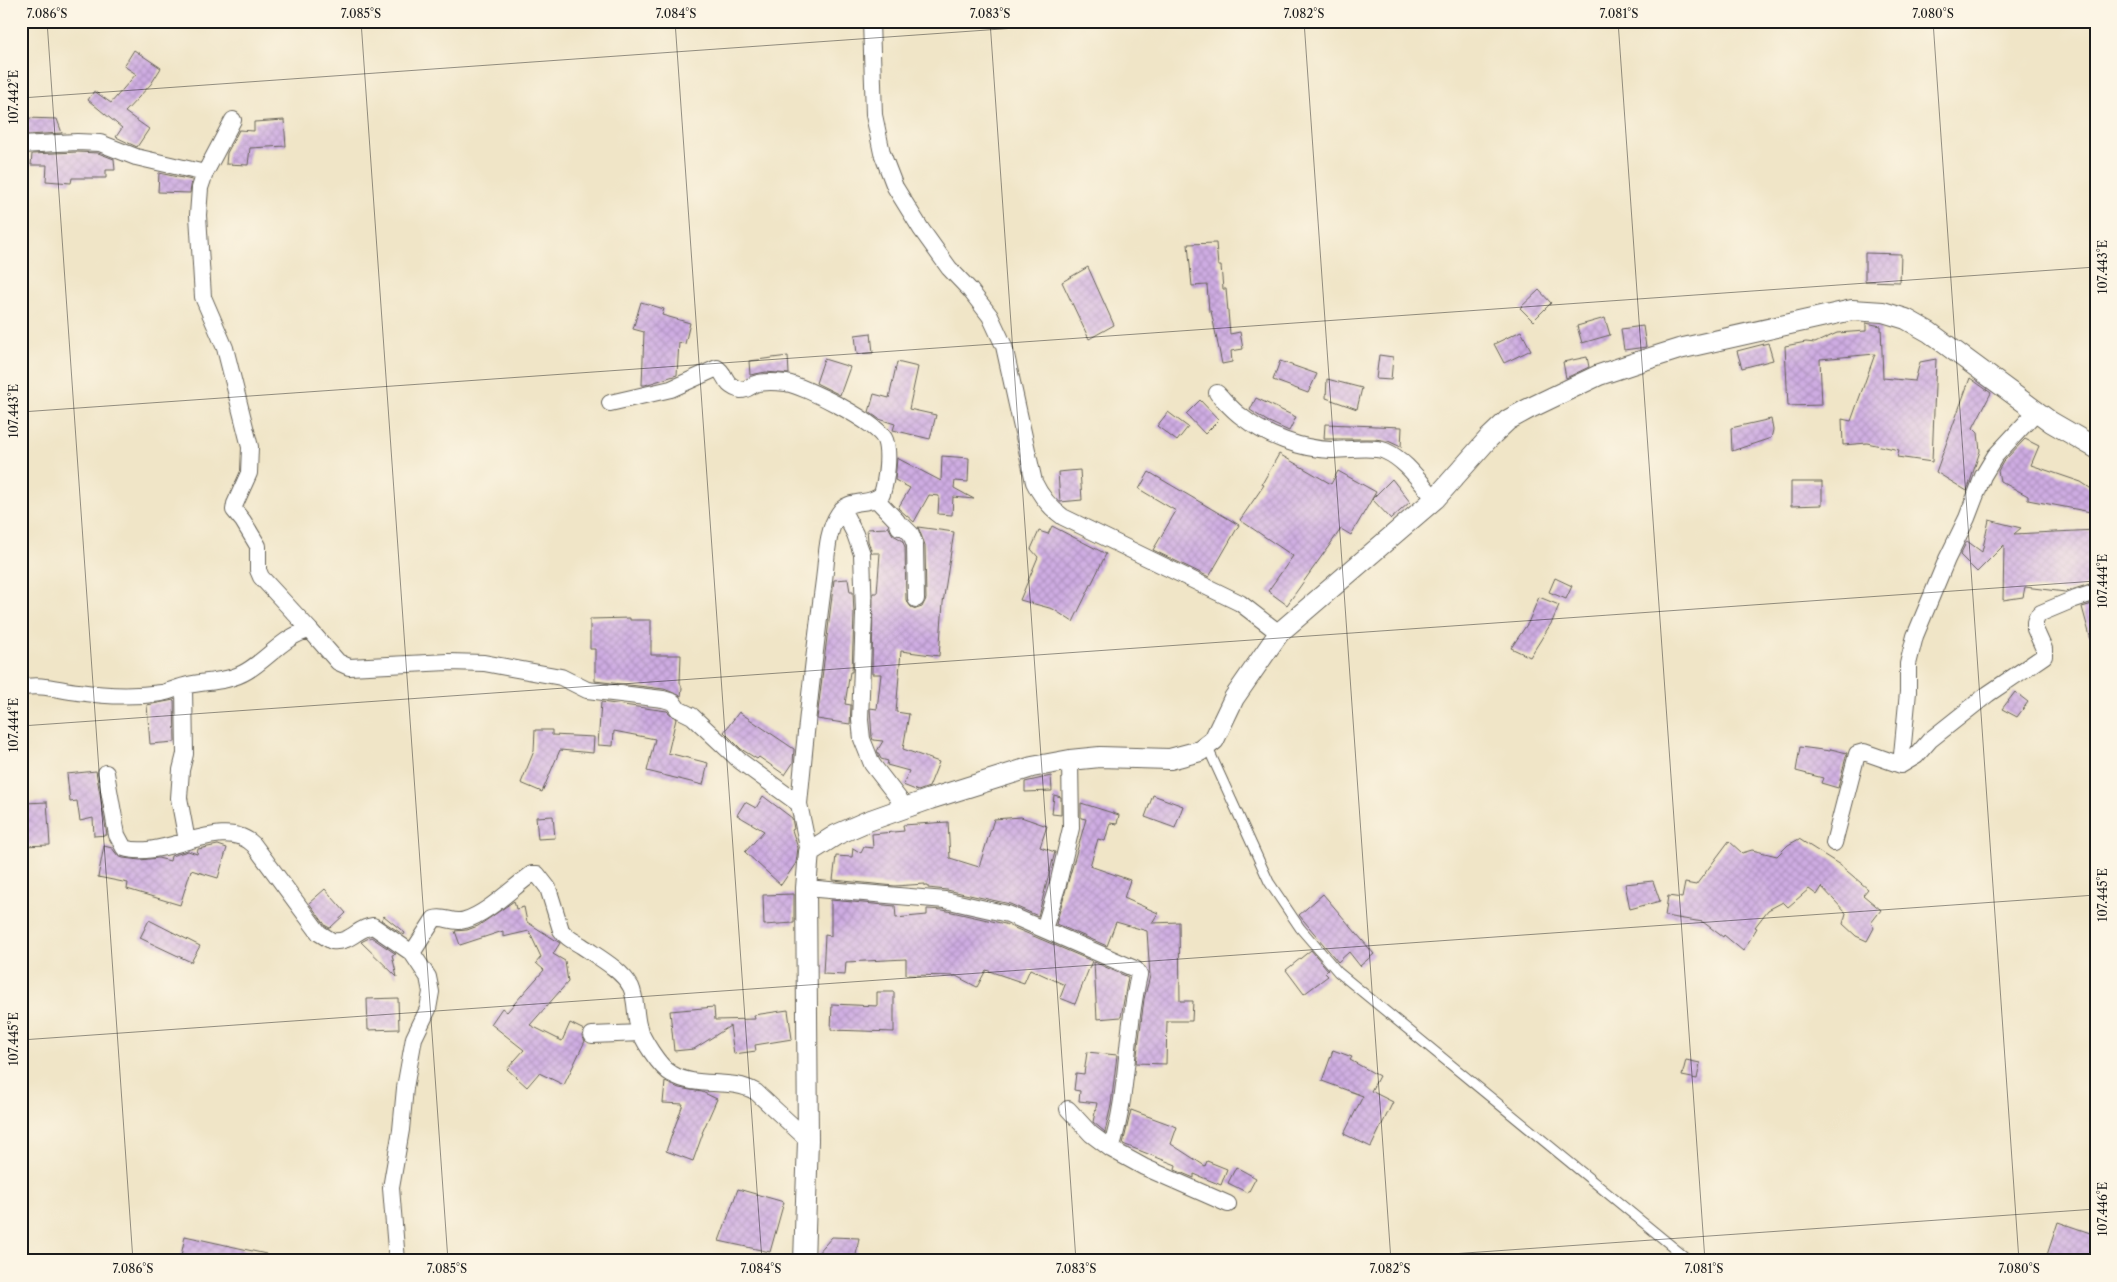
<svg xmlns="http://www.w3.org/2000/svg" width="2117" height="1282" viewBox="0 0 2117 1282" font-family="'Libre Caslon Text',serif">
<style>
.building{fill:url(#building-cross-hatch)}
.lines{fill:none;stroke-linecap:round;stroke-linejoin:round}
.service-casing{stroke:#666258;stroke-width:11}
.minor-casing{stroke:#666258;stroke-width:18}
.tertiary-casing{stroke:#666258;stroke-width:22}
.service{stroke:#fff;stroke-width:9}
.minor{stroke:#fff;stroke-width:16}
.tertiary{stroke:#fff;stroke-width:20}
.ticks{fill:none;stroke:#1c1c1c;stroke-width:1;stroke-opacity:0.45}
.neatline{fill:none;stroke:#1c1c1c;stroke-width:2}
.ticks-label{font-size:12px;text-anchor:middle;fill:#1c1c1c}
</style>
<defs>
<pattern id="building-cross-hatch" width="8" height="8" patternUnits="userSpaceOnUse" patternTransform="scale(1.25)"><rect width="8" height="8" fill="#ceace2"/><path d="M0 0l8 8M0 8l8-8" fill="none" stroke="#b093c1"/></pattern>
</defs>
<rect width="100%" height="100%" fill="#fcf5e5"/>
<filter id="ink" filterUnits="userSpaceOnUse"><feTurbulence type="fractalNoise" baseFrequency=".02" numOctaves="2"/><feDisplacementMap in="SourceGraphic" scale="10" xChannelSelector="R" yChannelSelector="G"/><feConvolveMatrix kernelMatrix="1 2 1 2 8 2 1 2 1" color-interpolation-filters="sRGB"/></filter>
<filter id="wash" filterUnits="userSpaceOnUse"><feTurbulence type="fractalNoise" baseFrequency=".0096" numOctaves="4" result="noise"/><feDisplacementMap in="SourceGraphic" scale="20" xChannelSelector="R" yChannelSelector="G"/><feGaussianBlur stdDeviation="1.12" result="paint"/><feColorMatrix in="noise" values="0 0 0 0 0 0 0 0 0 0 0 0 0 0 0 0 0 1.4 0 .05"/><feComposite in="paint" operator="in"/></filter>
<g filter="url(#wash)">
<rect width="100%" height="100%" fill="#f0e5c7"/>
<g id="blocks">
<path class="building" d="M134 50 161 68 151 84 125 112 149 129 137 147 116 137 122 128 88 100 94 91 111 103 136 74 124 66Z
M26 118 57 119 62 133 26 135Z
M284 120 286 146 250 148 248 165 226 164 227 153 239 130 254 131V122Z
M77 152 98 153 114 159 115 170H106V178H72L71 183 46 181 47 165H31L32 154Z
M159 173 192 180 190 193 158 192Z
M1216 243 1218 266H1221L1223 289H1226L1230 334 1240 332 1243 349 1231 351 1232 362 1222 364 1211 311H1209L1207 285 1192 286 1188 244Z
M1865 253 1901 254 1900 282 1865 281Z
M1088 267 1114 325 1089 339 1062 282Z
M1539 290 1551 303 1533 321 1520 308Z
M641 302 664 309 662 315 690 323 685 344 679 342 677 375 645 385H642L644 332 633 329Z
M1605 318 1610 335 1582 343 1577 326Z
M1866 323 1881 326 1883 378 1915 381 1920 362 1936 359 1932 462 1897 457 1899 450 1867 443 1843 445 1842 419 1851 421 1875 354 1820 359 1822 405 1788 406 1785 346 1806 342 1815 343 1837 333 1866 331Z
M1643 326 1646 347 1624 350 1621 329Z
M1521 331 1531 350 1504 363 1494 344Z
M871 333 873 353 857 354 855 335Z
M1768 343 1773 360 1742 368 1737 351Z
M1379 355 1393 357 1391 380 1376 379Z
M788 356 789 374 766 372 750 375 749 361Z
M1587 357 1589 367 1566 378 1563 362Z
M824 359 850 367 840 395 816 383Z
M1280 361 1317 374 1308 393 1273 380Z
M897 362 918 367 909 409 936 415 930 439 893 430 895 424 879 419 869 412 874 394 889 398Z
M1970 378 1991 393 1973 428 1978 433 1980 451 1967 491 1936 472Z
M1327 379 1362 388 1357 409 1326 398Z
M1256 398 1296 417 1289 431 1267 421 1250 410Z
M1200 400 1219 420 1205 434 1186 414Z
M1168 412 1188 427 1177 441 1157 426Z
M1771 419 1773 430 1771 438 1732 451 1731 428Z
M1325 424 1402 427 1401 447 1388 441 1375 439H1324Z
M2025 439 2039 446 2031 465 2081 482 2096 492V513L2028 500V496L2000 481 1998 471 2003 462Z
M1279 454 1331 484 1338 471 1376 492 1351 535 1341 529 1287 605 1268 591 1293 556 1240 520 1264 485 1262 484Z
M942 456 969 458 968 482 955 481 954 488 974 499 953 497 952 515 938 514 939 496 929 495 914 522 898 508 910 488 895 480 897 458 941 481Z
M1080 470 1082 500 1060 502 1058 472Z
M1149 472 1239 525 1209 577 1153 550 1176 511 1139 489Z
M1392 479 1410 502 1391 519 1372 499Z
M1791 482H1822V505L1791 506Z
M1989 520 2021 528 2014 534 2096 530V582L2065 592 2025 587 2023 597 2003 600 2004 545 1977 572 1960 555 1967 541 1982 552Z
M888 526 893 535 902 540 905 547 906 600 911 607 916 609 922 607 926 599 925 545 918 527 954 532 943 603 939 656 901 651 896 712 909 714 903 749 939 762 929 787 918 791 903 785 909 771 887 765 888 761 881 759 877 751 883 741 873 740 872 737 870 708 877 709 881 674H872L873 593H877L880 553H872L868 541 867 529 887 528Z
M1052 526 1106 554 1073 622 1053 609 1020 600 1038 557 1031 549 1039 531 1048 534Z
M1555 578 1572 586 1566 599 1549 592Z
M848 579 850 592H853L854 614 852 672H850L845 704 851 705 850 724 817 719 834 580Z
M1539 597 1559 605 1552 622 1530 657 1511 648 1528 623Z
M2096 603V639L2091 640 2082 607Z
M630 618V620H651V655H681L680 682 682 688 681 696 664 689 595 681V649H590V619Z
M2015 692 2028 702 2017 717 2002 709Z
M174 700 175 742 150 744 147 705Z
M601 702 667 711 676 719 668 753 708 763 703 785 647 771 655 739 614 731 613 746 598 745Z
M739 712 794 749 793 763 785 775 759 757 757 759 741 749 724 732Z
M535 730H552V735L594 737 593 753 560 750 542 792 521 783 534 751Z
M1800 747 1830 751 1831 749 1847 753 1838 788 1821 783 1823 778 1796 771Z
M96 771 107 835 94 836 93 818 80 821 77 801 70 802 67 774Z
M1051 776 1052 791 1025 792V782Z
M1054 795 1061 797V815L1052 814Z
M1153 795 1183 806 1175 828 1145 817Z
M763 796 792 818 794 829 792 830 798 848 796 863 781 885 745 852 764 831 737 815 745 802 756 808Z
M47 802 50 845 21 846V825H25V803Z
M1081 803 1119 815 1117 824 1110 823 1105 841 1098 839 1090 866 1130 880 1124 898 1158 913 1152 923 1179 922 1180 1001H1193L1192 1021H1167L1166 1064 1136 1063 1144 999 1150 976 1147 931 1116 922 1107 946 1056 924 1086 819 1081 818Z
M553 816 555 838 538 839 536 817Z
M1021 817 1047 826 1040 847 1055 852 1038 916 1010 904 947 890 928 888V886H925V884L895 886 833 880 836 856 852 857 853 848 861 853 864 847 873 848 872 834 904 831 903 825 948 822 950 858 979 867 994 819Z
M1799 839 1840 865 1868 889 1863 895 1881 910 1871 923 1874 928 1867 941 1856 936 1843 924 1846 913 1822 887 1817 895 1809 889 1788 907 1783 902 1768 910 1755 927 1757 928 1743 951 1724 935 1723 937 1703 922 1665 916 1668 896 1682 898 1685 883 1696 885 1729 841 1742 853 1752 850 1777 856 1788 845Z
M218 845 227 848 218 878 191 870 180 905 127 889 128 883 98 877 104 846 112 848 118 856 123 858 140 860 158 858 170 861 171 856 188 851 197 854 198 849Z
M1653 881 1660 901 1630 909 1625 884Z
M325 889 346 913 330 928 326 926 309 903Z
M794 894V923L764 925 763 895Z
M1323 894 1374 954 1360 966 1349 952 1338 962 1299 915Z
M831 900 895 906 896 918 927 915V909L943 910 1005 924 1092 961 1075 1004 1060 998 1065 985 1030 969 1024 983 986 970 977 987 956 976 906 975V959L846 962 845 975 823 974 825 935 831 936Z
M514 901 516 909 524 907 527 922 560 943 553 954 565 961 568 982 530 1025 562 1041 570 1023 584 1030 582 1036 585 1041 564 1085 539 1073 527 1087 507 1069 524 1050 491 1024 502 1008 507 1012 544 970 536 963 541 957 529 931 503 937V931L460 945 455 931 467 930 478 926Z
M384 916 405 933 404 935 381 920Z
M149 920 200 946 191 962 140 938Z
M371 937 396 954 392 955 397 977 361 942Z
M1311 950 1328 970 1325 973 1328 976 1304 994 1286 970Z
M1094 962 1128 977 1121 1017 1097 1019Z
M877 992H894V1032L831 1030 832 1004 877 1006Z
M398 998 399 1029 368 1030 367 999Z
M714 1007 715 1020 755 1019 754 1015 788 1010 792 1039 755 1045 756 1051 734 1054 730 1026 694 1049 674 1051 670 1011Z
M1333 1050 1352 1057 1350 1060 1379 1076 1371 1091 1393 1102 1371 1147 1344 1134 1363 1096 1322 1081Z
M1087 1052 1117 1055 1111 1105 1105 1132 1093 1122 1097 1103 1079 1101 1080 1091 1074 1090 1076 1073 1084 1074Z
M1686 1060 1700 1063 1697 1079 1682 1076Z
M665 1082 679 1088 702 1092 717 1099 702 1133H703L693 1161 666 1151 683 1104 663 1103Z
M1131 1110 1177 1127 1171 1144 1205 1166 1207 1161 1227 1169 1221 1185 1194 1174V1178L1175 1170 1176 1165 1123 1144Z
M1236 1167 1256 1178 1248 1193 1228 1183Z
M738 1189 784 1202 770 1252 719 1241Z
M2058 1222 2096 1235V1261H2045Z
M185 1236 266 1254 265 1261H180Z
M832 1237 859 1238 855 1261H843L817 1254Z"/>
</g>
</g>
<g filter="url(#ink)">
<use href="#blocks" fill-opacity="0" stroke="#666258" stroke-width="1"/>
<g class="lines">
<defs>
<path id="service" d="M1207 746 1269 882 1300 928 1338 972 1690 1261"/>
<path id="minor" d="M871 21 874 115 882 153 895 187 921 229 949 268 970 290 990 316 1004 346 1034 482C1041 497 1049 507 1063 517L1240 603 1279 633
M21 145 77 142 100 143 136 157 205 173 200 188 198 215 203 297 225 348 250 447 249 473 235 504 234 510 243 521 258 546V570L261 577 310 630
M205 173 233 120
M1217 393C1225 401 1233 411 1242 417 1266 436 1301 449 1331 450 1345 450 1373 446 1385 451 1406 460 1420 482 1435 499
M610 403 671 389 717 368C727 374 722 385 741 390 747 390 750 386 755 384 764 381 777 382 786 383 805 386 879 423 885 440 890 454 886 481 882 494 871 507 849 497 839 513 826 532 827 558 824 580 814 654 806 729 799 804
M876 499 897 521 899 527 903 526 911 534 915 545 916 599
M842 509 855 534 862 554 864 614 860 720 862 739 872 764 906 808
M184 686 185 754 181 770 179 798 187 841
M21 688C40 683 59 690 78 692 106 696 134 697 162 693 171 691 179 687 188 685 207 681 229 682 247 671 269 658 285 635 310 630L338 662 349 667 448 662 484 663 561 677 587 690 663 699 673 702 678 709 692 716 740 761 799 804 809 852
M1901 765 1916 756 1930 740 1988 694 2044 656V649L2035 629V622L2037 617 2041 613 2072 600 2096 592
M106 773 117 835 124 848C163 861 223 814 254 845L319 933 332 941C352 943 356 928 373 926L412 953 434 919C444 915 453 924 465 920 487 914 513 887 532 874H537L548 888 561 930C566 938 574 941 582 946 598 957 622 970 631 987 636 998 635 1013 638 1025 641 1038 660 1068 672 1074 697 1089 730 1077 756 1092L808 1140
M1834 843 1857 754 1864 752 1901 765 1908 692V664L1915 636 1947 559 1967 518 1983 476 1995 456 2037 411
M806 888 945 900 1008 914 1135 969 1139 975C1125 1033 1129 1093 1111 1149L1091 1134 1068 1109
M1044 929 1058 884 1071 828 1070 760
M592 1035 641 1033
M1111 1149 1144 1167 1228 1204
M397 1261 391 1188 401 1130 405 1088 414 1038 428 1009 431 992 428 977 412 953"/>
<path id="tertiary" d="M804 1261 808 1140 806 888 809 852 836 835 868 821 930 799 1032 767 1070 760 1100 757 1170 759 1200 751 1214 740 1234 698 1279 633 1435 499 1489 438 1508 420 1528 409 1599 375 1641 361 1679 349 1852 310 1883 312 1906 319 1929 332 2051 422 2096 448"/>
</defs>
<use href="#service" class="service-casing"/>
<use href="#minor" class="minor-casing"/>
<use href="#tertiary" class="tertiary-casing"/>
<use href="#service" class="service"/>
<use href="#minor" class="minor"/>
<use href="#tertiary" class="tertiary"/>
</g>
</g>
<path class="ticks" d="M47 21 133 1261M361 21 448 1261M675 21 762 1261M990 21 1076 1261M1304 21 1391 1261M1618 21 1705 1261M1933 21 2019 1261M21 98 1115 21M21 412 2096 267M21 726 2096 581M21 1040 2096 895M1351 1261 2096 1209"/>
<rect width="2117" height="1282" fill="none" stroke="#fcf5e5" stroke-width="55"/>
<rect x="28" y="28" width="2062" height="1226" class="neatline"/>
<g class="ticks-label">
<text x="47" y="18">7.086°S</text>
<text x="361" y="18">7.085°S</text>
<text x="676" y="18">7.084°S</text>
<text x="990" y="18">7.083°S</text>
<text x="1304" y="18">7.082°S</text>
<text x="1619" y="18">7.081°S</text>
<text x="1933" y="18">7.080°S</text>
<text transform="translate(14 97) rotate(-90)" y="4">107.442°E</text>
<text transform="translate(2103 267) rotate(-90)" y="4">107.443°E</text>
<text transform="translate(14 411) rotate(-90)" y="4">107.443°E</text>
<text transform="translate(2103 581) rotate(-90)" y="4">107.444°E</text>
<text transform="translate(14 725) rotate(-90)" y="4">107.444°E</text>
<text transform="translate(2103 895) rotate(-90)" y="4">107.445°E</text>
<text transform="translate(14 1039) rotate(-90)" y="4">107.445°E</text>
<text transform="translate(2103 1209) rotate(-90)" y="4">107.446°E</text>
<text x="133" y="1273">7.086°S</text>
<text x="447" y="1273">7.085°S</text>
<text x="761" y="1273">7.084°S</text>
<text x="1076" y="1273">7.083°S</text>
<text x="1390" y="1273">7.082°S</text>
<text x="1704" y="1273">7.081°S</text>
<text x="2019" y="1273">7.080°S</text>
</g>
</svg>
